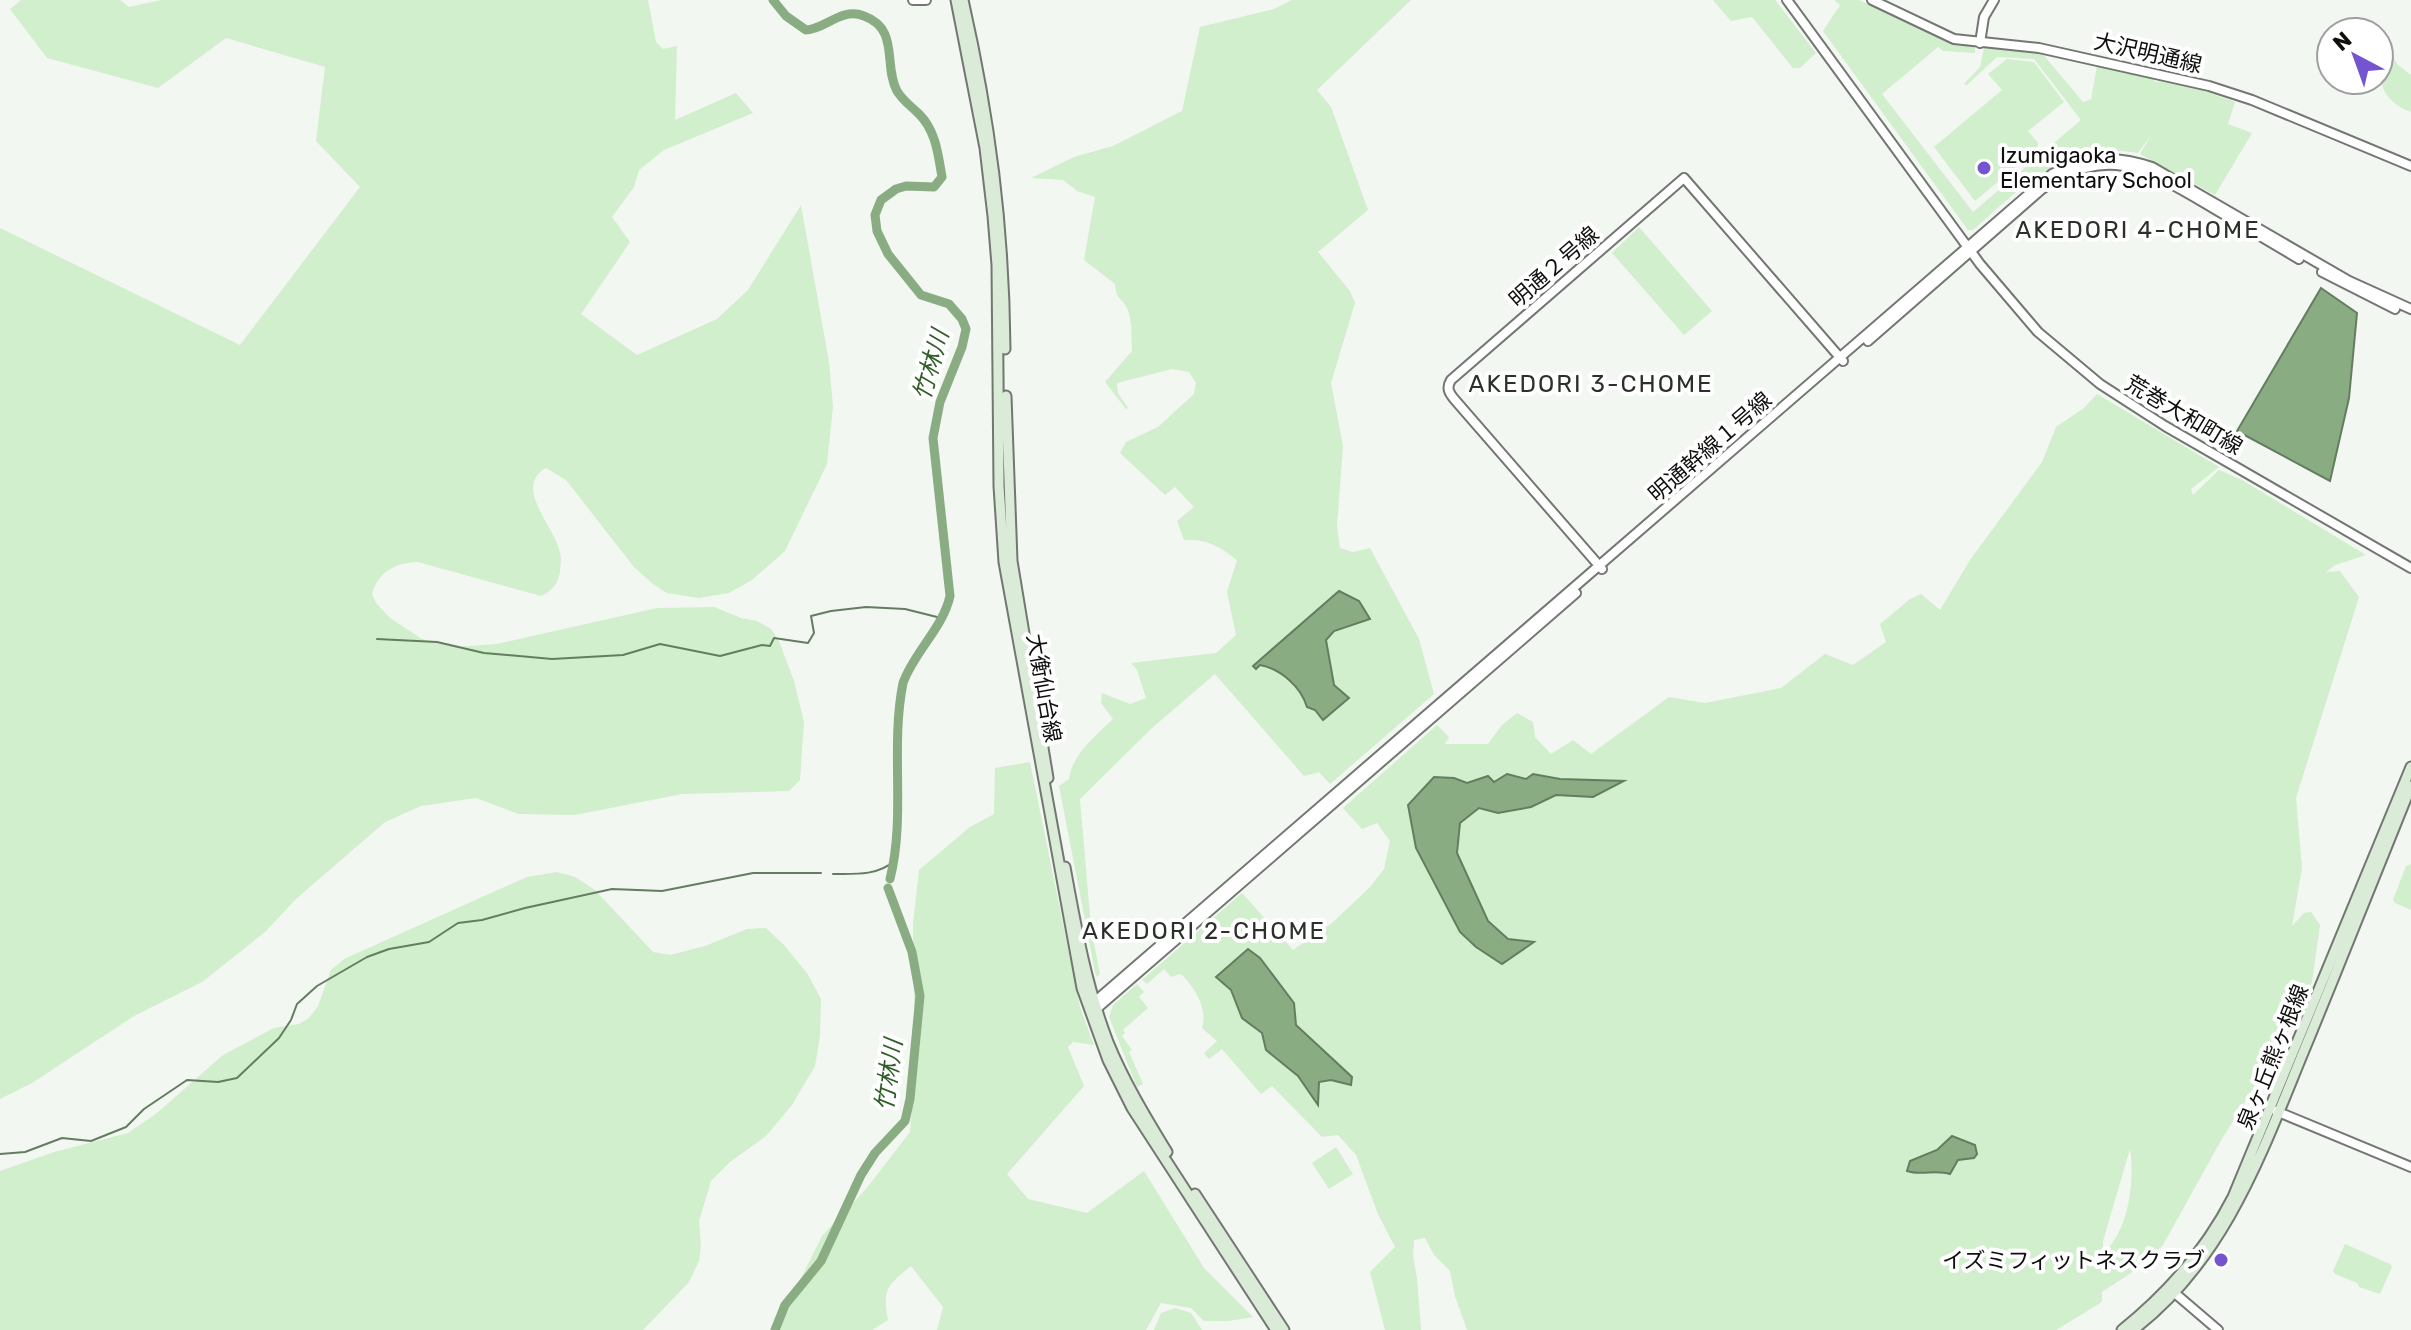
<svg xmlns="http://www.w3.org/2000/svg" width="2411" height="1330" viewBox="0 0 2411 1330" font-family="Rubik,'Noto Sans JP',sans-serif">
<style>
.green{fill:#d1efcc;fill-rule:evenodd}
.water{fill:#89ac83;stroke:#647d60;stroke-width:2}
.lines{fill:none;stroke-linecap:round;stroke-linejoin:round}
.stream{stroke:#647d60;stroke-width:2}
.river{stroke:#89ac83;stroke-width:9}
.tertiary-casing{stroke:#737772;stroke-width:12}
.secondary-casing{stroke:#737772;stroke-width:13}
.tertiary{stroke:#fff;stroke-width:8}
.secondary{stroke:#daecd7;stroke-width:9}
.poi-dot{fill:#7455cf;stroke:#fff;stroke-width:3}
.labels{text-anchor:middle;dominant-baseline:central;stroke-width:8;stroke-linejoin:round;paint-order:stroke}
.street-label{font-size:22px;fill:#0f100e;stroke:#fff}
.poi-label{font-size:22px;fill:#0f100e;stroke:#fff;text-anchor:start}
.neighbourhood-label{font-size:24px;letter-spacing:2px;fill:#2c302b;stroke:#fff}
.water-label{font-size:24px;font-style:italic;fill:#305f28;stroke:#fff}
</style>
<rect width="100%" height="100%" fill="#f2f7f1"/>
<path class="green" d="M21 0H120L129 7 161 0H648L656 42 663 49 677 46 675 120 736 93 753 113 664 150 639 170 634 187 612 217 630 242 581 314 637 355 717 319 748 290 801 205 829 362 833 406 827 464 785 551 752 580 729 593 699 598 667 593 653 584 634 567 566 480 546 468C512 487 556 528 560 553 562 558 560 567 560 572 558 584 552 591 541 596L418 562C396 563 379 570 372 594L376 603 390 618 422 639 456 647 497 644 657 608 714 607 741 618 757 621 771 629 779 641 794 681 804 722 800 780 789 791 682 794 575 815 519 814 476 798 421 806 385 822 296 899 265 932 202 982 134 1016 32 1083 0 1099V228L240 345 360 187 316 141 325 67 226 38 158 88 47 58 10 9Z
M1292 0H1411L1317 90 1331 107 1368 210 1318 252 1350 291 1355 303 1331 383 1343 446 1337 526 1340 548 1353 552 1370 548 1419 639 1434 694 1330 784 1319 772 1304 776 1215 674 1152 728 1080 799 1091 928 1100 974 1096 977 1059 786 1069 779C1072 755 1096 735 1113 719L1101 703 1102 693 1130 704 1146 698 1137 670 1131 663 1216 653 1236 635 1227 592 1237 560C1219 546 1208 539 1184 540L1177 521 1194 507 1175 487 1165 495 1120 453 1126 442 1158 427 1194 394 1196 383 1189 372 1172 369 1117 383 1118 393 1128 408 1126 409 1105 382 1132 351C1131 338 1133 320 1127 308 1121 297 1116 300 1115 284L1084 260 1095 197 1077 191 1063 180 1031 178 1074 157 1113 146 1182 111 1200 27 1274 9Z
M1713 0H1775L1816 53 1800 68H1793L1752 17 1731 21Z
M1834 0H1859L1948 43 1975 47V53L1943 51 1938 47 1882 94 1973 212 2081 120 2034 59 1997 57 1967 85 1964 84 1980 67 1984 48 2041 52 2083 102 2091 99 2097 66 2153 79 2157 83 2158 81 2204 91 2235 102 2228 124 2252 133 2215 195 2140 154 2151 135 2138 153C2064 141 2024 185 1973 230H1968L1823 31 1840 5Z
M2379 49 2388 50 2398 65 2411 75V112C2378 99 2379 78 2379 49Z
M2007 59 2034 62 2064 102 2028 131 2038 143 2037 149 1975 201 1934 147 2002 90 1988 74Z
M1639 227 1712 311 1684 335 1612 253Z
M2097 394 2219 467 2191 489 2193 495 2219 470 2242 480 2366 555 2335 565 2326 572 2340 571 2359 597 2296 798 2302 868 2292 926 2304 913 2311 912 2320 925 2312 982 2290 1028 2219 1144 2163 1245 2134 1271 2102 1292V1302L2056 1330H1467L1455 1296 1450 1271 1434 1255 1425 1238 1414 1240 1413 1256 1417 1278 1421 1330H1385L1370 1272 1395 1247 1378 1214 1356 1155 1338 1135 1322 1137 1272 1086 1261 1094 1222 1049 1209 1059 1204 1053 1217 1041 1202 1028C1208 1008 1195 988 1181 974L1171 977 1164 969 1147 984 1142 980 1242 893 1293 950 1332 923 1370 887 1384 869 1390 841 1377 823 1362 829 1343 808 1437 725 1449 737 1445 744H1488L1502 725 1517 713 1533 722 1535 737 1551 754 1573 740 1591 754 1669 697 1705 703 1781 688 1825 654 1853 665 1886 642 1880 624 1910 599 1921 594 1940 610 1970 560 2042 462 2056 427 2084 408ZM2130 1149C2135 1180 2129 1232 2103 1253V1241Z
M1030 762 1080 1007 1094 1045 1073 1042 1068 1047 1084 1086 1007 1174 1028 1199 1087 1213 1144 1171 1204 1268 1253 1317 1228 1321H1204L1191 1308 1161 1303 1146 1330H937L943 1307 911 1266C887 1286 882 1288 888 1320L872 1330H775L822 1236 866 1189 910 1132 915 1069 913 924 919 870 970 827 994 814 995 768Z
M2411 864V910L2395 903 2393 900 2406 866Z
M557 872 575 877 595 890 653 952 670 955 705 946 747 929 766 928 784 945 807 973 821 999 820 1036 815 1066 792 1105 766 1136 730 1162 711 1181 699 1221 701 1246 699 1261 689 1282 643 1330H0V1171L54 1152 128 1133 157 1113 223 1055 274 1028 299 1024 309 1018 318 1006 331 970 344 959 527 877Z
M1137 984 1144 992 1139 997 1148 1008 1123 1030 1125 1033 1122 1036 1132 1050 1129 1052 1143 1084 1137 1087 1109 1017 1113 1005Z
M1336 1147 1353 1174 1329 1189 1312 1163Z
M2345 1244 2390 1264 2392 1267 2380 1294 2359 1287 2357 1283 2335 1274 2333 1271Z
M1175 1308 1191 1313 1202 1330H1154L1161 1313Z"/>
<path class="water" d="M2321 288 2357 313 2349 398 2330 481 2237 431Z
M1339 591 1359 601 1370 619 1334 631 1326 640 1334 685 1349 698 1323 720 1315 710 1307 707C1301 687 1281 669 1260 665L1256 669 1253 666Z
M1507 774 1526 779 1533 774 1560 779 1624 781 1593 797 1556 795 1531 807 1498 813 1479 808 1460 823 1457 853 1488 921 1508 939 1534 942 1502 964 1476 947 1460 932 1416 848 1408 805 1434 777 1454 778 1467 783 1488 776 1494 782Z
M1248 949 1260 958 1294 1003 1296 1025 1352 1077 1351 1085 1331 1080 1319 1082 1318 1105 1298 1076 1266 1050 1262 1033 1242 1018 1231 990 1216 977Z
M1952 1136 1975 1145 1977 1154 1974 1158 1958 1160 1950 1174C1935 1169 1922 1176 1907 1171L1910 1161 1937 1150Z"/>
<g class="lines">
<path class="stream" d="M377 639 437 642 484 653 552 659 623 655 660 644 720 656 762 645 770 646 774 638 808 643 814 633 811 616 831 611 866 607 905 609 941 618
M833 874C853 874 878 876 894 861
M0 1154 25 1152 62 1138 91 1141 126 1127 144 1109 187 1080 218 1082 237 1078 279 1038 291 1020 297 1004 317 986 367 957 389 949 429 942 458 923 482 920 525 908 612 889 662 891 753 873H821"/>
<path class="river" d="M773 0 786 16 806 30C826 29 841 7 864 16 900 29 883 65 897 91 903 101 911 106 919 114 936 131 938 154 942 177L934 187 906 186 896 189 881 200 875 215 877 231 888 254 921 295 949 304 962 319 966 329 962 347 940 402 933 438 950 596C943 628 914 652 903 683 890 748 906 816 890 879
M775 1330 785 1305 821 1261 861 1175 875 1153 905 1121 910 1099 920 996 912 952 888 888"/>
<defs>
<path id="tertiary" d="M913 0H926
M1787 0 1980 264 2038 332 2100 384 2165 426 2411 568
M1872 0 1954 39 2039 48 2209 86 2252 100 2411 166
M1980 43 1984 17 1994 0
M2322 272 2395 309
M1868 341 2042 189C2109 144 2146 169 2208 205 2238 223 2269 241 2299 259
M1602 569 1455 400C1449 393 1446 388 1451 380L1684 178 1843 361
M1092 1004 2052 174C2089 157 2113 154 2152 167L2349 281 2411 309
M1094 1011 1576 593
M2276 1111 2411 1167
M2170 1289 2218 1330"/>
<path id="secondary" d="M956 0 985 148 993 216 997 265 999 486 1004 562 1082 988 1108 1060 1132 1108 1276 1330
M963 0C990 119 1004 227 1005 349
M1006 396 1012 561 1048 778
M1065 867C1076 927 1086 985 1108 1042 1124 1081 1145 1116 1167 1152
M1195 1194 1284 1330
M2122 1330C2168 1293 2206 1250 2233 1197L2411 767
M2133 1330C2229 1257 2265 1143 2310 1036 2344 953 2377 870 2411 786"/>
</defs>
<use href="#tertiary" class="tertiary-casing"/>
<use href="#secondary" class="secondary-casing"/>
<use href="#tertiary" class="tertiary"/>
<use href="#secondary" class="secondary"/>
</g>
<g class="poi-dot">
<circle cx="1984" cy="168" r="8"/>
<circle cx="2221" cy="1260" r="8"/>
</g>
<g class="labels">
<g class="street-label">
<text transform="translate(2148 53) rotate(13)">大沢明通線</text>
<text transform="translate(1554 267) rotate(-41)">明通２号線</text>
<text transform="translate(2184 415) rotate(31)">荒巻大和町線</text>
<text transform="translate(1710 447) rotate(-41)">明通幹線１号線</text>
<text transform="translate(1044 688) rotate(80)">大衡仙台線</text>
<text transform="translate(2273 1057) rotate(-68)">泉ヶ丘熊ヶ根線</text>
</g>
<g class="poi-label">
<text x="2000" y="155">Izumigaoka<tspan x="2000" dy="25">Elementary School</tspan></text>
<text x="2205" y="1260" text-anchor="end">イズミフィットネスクラブ</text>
</g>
<g class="neighbourhood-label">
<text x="2138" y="230">AKEDORI 4-CHOME</text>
<text x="1591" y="384">AKEDORI 3-CHOME</text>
<text x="1204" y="931">AKEDORI 2-CHOME</text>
</g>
<g class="water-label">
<text transform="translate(931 365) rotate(-74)">竹林川</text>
<text transform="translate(889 1075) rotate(-82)">竹林川</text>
</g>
</g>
<g transform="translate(2355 56) rotate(319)"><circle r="38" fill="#ffffff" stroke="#9f9f9f" stroke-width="2"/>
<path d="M0-6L14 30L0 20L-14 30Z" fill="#7455cf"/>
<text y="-12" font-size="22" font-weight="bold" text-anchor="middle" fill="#0f100e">N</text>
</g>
</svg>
